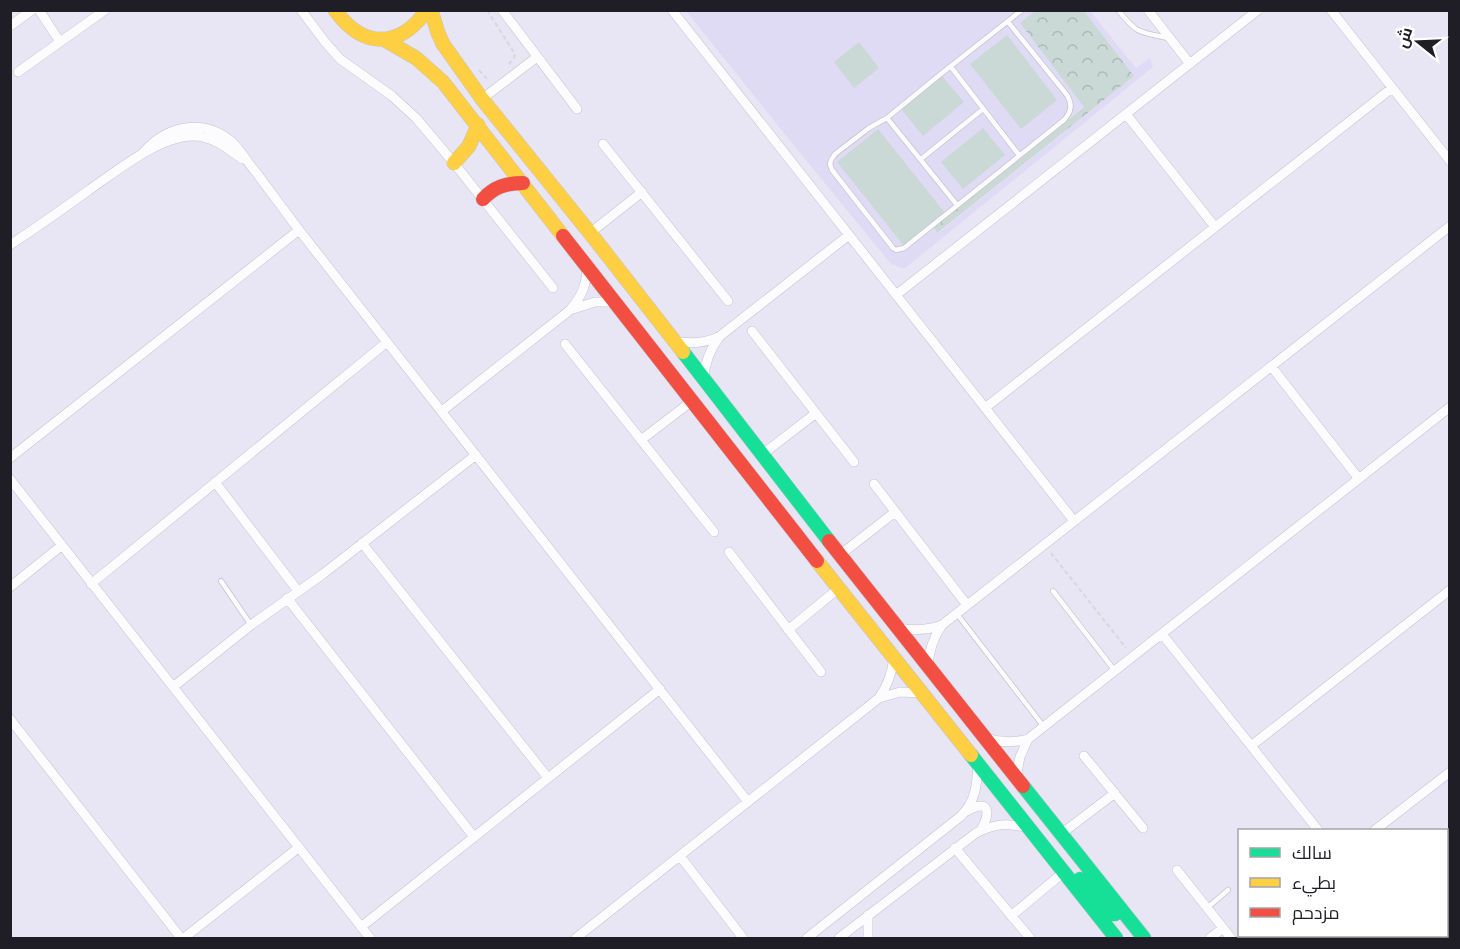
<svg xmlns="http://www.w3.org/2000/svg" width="1460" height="949" viewBox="0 0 1460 949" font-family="Roboto,Cairo,sans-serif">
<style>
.built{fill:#e0dbf5}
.grass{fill:#cad8d6}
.park{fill:url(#park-crowns)}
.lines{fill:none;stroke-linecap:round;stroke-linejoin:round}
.lane-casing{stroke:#c5c3cd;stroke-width:6}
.street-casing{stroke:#c5c3cd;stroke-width:10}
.fast-casing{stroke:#c5c3cd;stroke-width:15}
.slow-casing{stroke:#c5c3cd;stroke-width:15}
.jam-casing{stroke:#c5c3cd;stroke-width:15}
.path{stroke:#d8d7db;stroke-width:2;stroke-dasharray:4.5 3;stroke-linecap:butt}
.lane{stroke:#fcfbfd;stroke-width:4.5}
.street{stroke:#fcfbfd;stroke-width:9}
.fast{stroke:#16e098;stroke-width:14}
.slow{stroke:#ffcf43;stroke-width:14}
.jam{stroke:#f24e42;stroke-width:14}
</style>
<defs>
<pattern id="park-crowns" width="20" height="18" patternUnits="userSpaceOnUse" patternTransform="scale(1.5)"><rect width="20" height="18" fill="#cad8d6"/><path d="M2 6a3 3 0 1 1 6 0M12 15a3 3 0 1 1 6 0" fill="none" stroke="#adb9b8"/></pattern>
</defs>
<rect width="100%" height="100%" fill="#e8e5f4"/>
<path class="built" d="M686 11H1035L1020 23 1084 106 934 227 938 233 1134 76 1084 11H1090L1136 68 1150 58 1153 67 904 269 891 264 805 159Z"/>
<path class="grass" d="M1007 35 1057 100 1021 129 970 64Z
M859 42 879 68 854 88 834 62Z
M942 76 964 102 923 136 901 109Z
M983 128 1005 155 963 189 941 162Z
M878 129 945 213 904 246 837 162Z"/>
<path class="park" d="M1035 11H1084L1134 76 937 233 934 227 1084 107 1020 23Z"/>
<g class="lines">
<defs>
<path id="lane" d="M1118 10C1137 34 1139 32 1168 38
M1008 22 1067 95C1073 105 1071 112 1064 120L904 248 896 250 893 248 832 170 830 164 831 160 835 154 869 128 887 118 937 77 1022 10
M951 67 1019 155
M887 118 957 205
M921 159 983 109
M221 581 251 625
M1053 591 1115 671
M957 614 1044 727
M1207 908 1228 890"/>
<path id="street" d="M39 10 60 42
M301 10 325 42 340 59 392 96 416 118 454 163 553 288
M502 10 577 109
M672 10 1074 521
M1148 10 1190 64
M1331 10 1450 161
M10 26 32 10
M18 72 105 10
M482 99 537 57
M1126 114 1215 227
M603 144 728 301
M143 153C166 126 203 117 232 142 241 150 247 162 255 171 270 191 285 211 299 230L748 802
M590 233 642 192
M10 245C37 227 63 209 89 190 117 171 159 136 193 136 213 136 227 148 242 159
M896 295 1258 10
M573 309 595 302H615
M752 331 854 462
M673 341C689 344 703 344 718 337
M565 344 714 532
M1271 366 1359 479
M704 378C705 361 710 349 720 336L849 235
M985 408 1392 88
M442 411 570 310C582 296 587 284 587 266
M641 440 692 401
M763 454 816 413
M10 458 299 230
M10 479 370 938
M215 482 298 591
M874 484 967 605
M362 543 548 778
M729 552 821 672
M840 555 895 512
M91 584 387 342
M10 587 61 546
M287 598 474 837
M899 628C914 631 928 630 942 625
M788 630 839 588
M1162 634 1318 830
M928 665C929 650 934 637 942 625L1450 226
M173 687 251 625 323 574 476 455
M879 698 900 692 922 693
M10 719 181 938
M986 738C1001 743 1013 743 1028 739L1450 407
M1251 746 1450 590
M1084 756 1143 828
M1016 777 1020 757 1028 739
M967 811C989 798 991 812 981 830
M1375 830 1450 772
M1061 834 1115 793
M955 848 1030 938
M680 856 743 938
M1177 870 1231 938
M1011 916 1064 872
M361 927 660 689
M1401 936 1404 938
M184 938 298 848
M576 938 879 698C888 685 892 673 894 658
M807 938 961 816C976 801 977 784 978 764
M839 938 976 833C996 823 1008 823 1029 828
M868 938V915
M1210 938 1223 928
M1366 938 1370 936"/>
<path id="fast" d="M683 352 829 541
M971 755 1116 938
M1023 786 1144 938
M1080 879 1110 914H1115L1119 907"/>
<path id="slow" d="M335 10C363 49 399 49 427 10
M431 10 438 33 443 44 482 99 590 233 683 352
M385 40 416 58 443 82 563 236
M454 163 469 146 478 125
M817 561 971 755"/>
<path id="jam" d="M483 199C494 187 506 183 523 183
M563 236 817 561
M829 541 1023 786"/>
</defs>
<use href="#lane" class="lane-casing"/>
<use href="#street" class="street-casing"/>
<use href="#fast" class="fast-casing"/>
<use href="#slow" class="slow-casing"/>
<use href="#jam" class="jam-casing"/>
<path class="path" d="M487 10 515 54 514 58 509 64
M479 70 489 81
M1051 553 1126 648"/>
<use href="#lane" class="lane"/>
<use href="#street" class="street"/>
<use href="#fast" class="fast"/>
<use href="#slow" class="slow"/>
<use href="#jam" class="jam"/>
</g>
<rect width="1460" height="949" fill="none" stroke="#1f1d26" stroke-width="24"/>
<rect x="1238" y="829" width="210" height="108" fill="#ffffff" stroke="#a5a5a8" stroke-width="1.5"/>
<rect x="1250" y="848" width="30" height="9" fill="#16e098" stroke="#a5a5a8" stroke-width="1.5"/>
<text x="1292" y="859" font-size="18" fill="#1f1d26">سالك</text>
<rect x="1250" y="878" width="30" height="9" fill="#ffcf43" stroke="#a5a5a8" stroke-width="1.5"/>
<text x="1292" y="889" font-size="18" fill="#1f1d26">بطيء</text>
<rect x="1250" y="908" width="30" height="9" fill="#f24e42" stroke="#a5a5a8" stroke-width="1.5"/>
<text x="1292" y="919" font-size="18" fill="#1f1d26">مزدحم</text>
<g transform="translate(1418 42) rotate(288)" stroke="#ffffff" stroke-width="4.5" paint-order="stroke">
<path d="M0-4.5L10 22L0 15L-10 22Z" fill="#1f1d26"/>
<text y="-9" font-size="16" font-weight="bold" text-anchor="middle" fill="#1f1d26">ش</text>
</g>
</svg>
